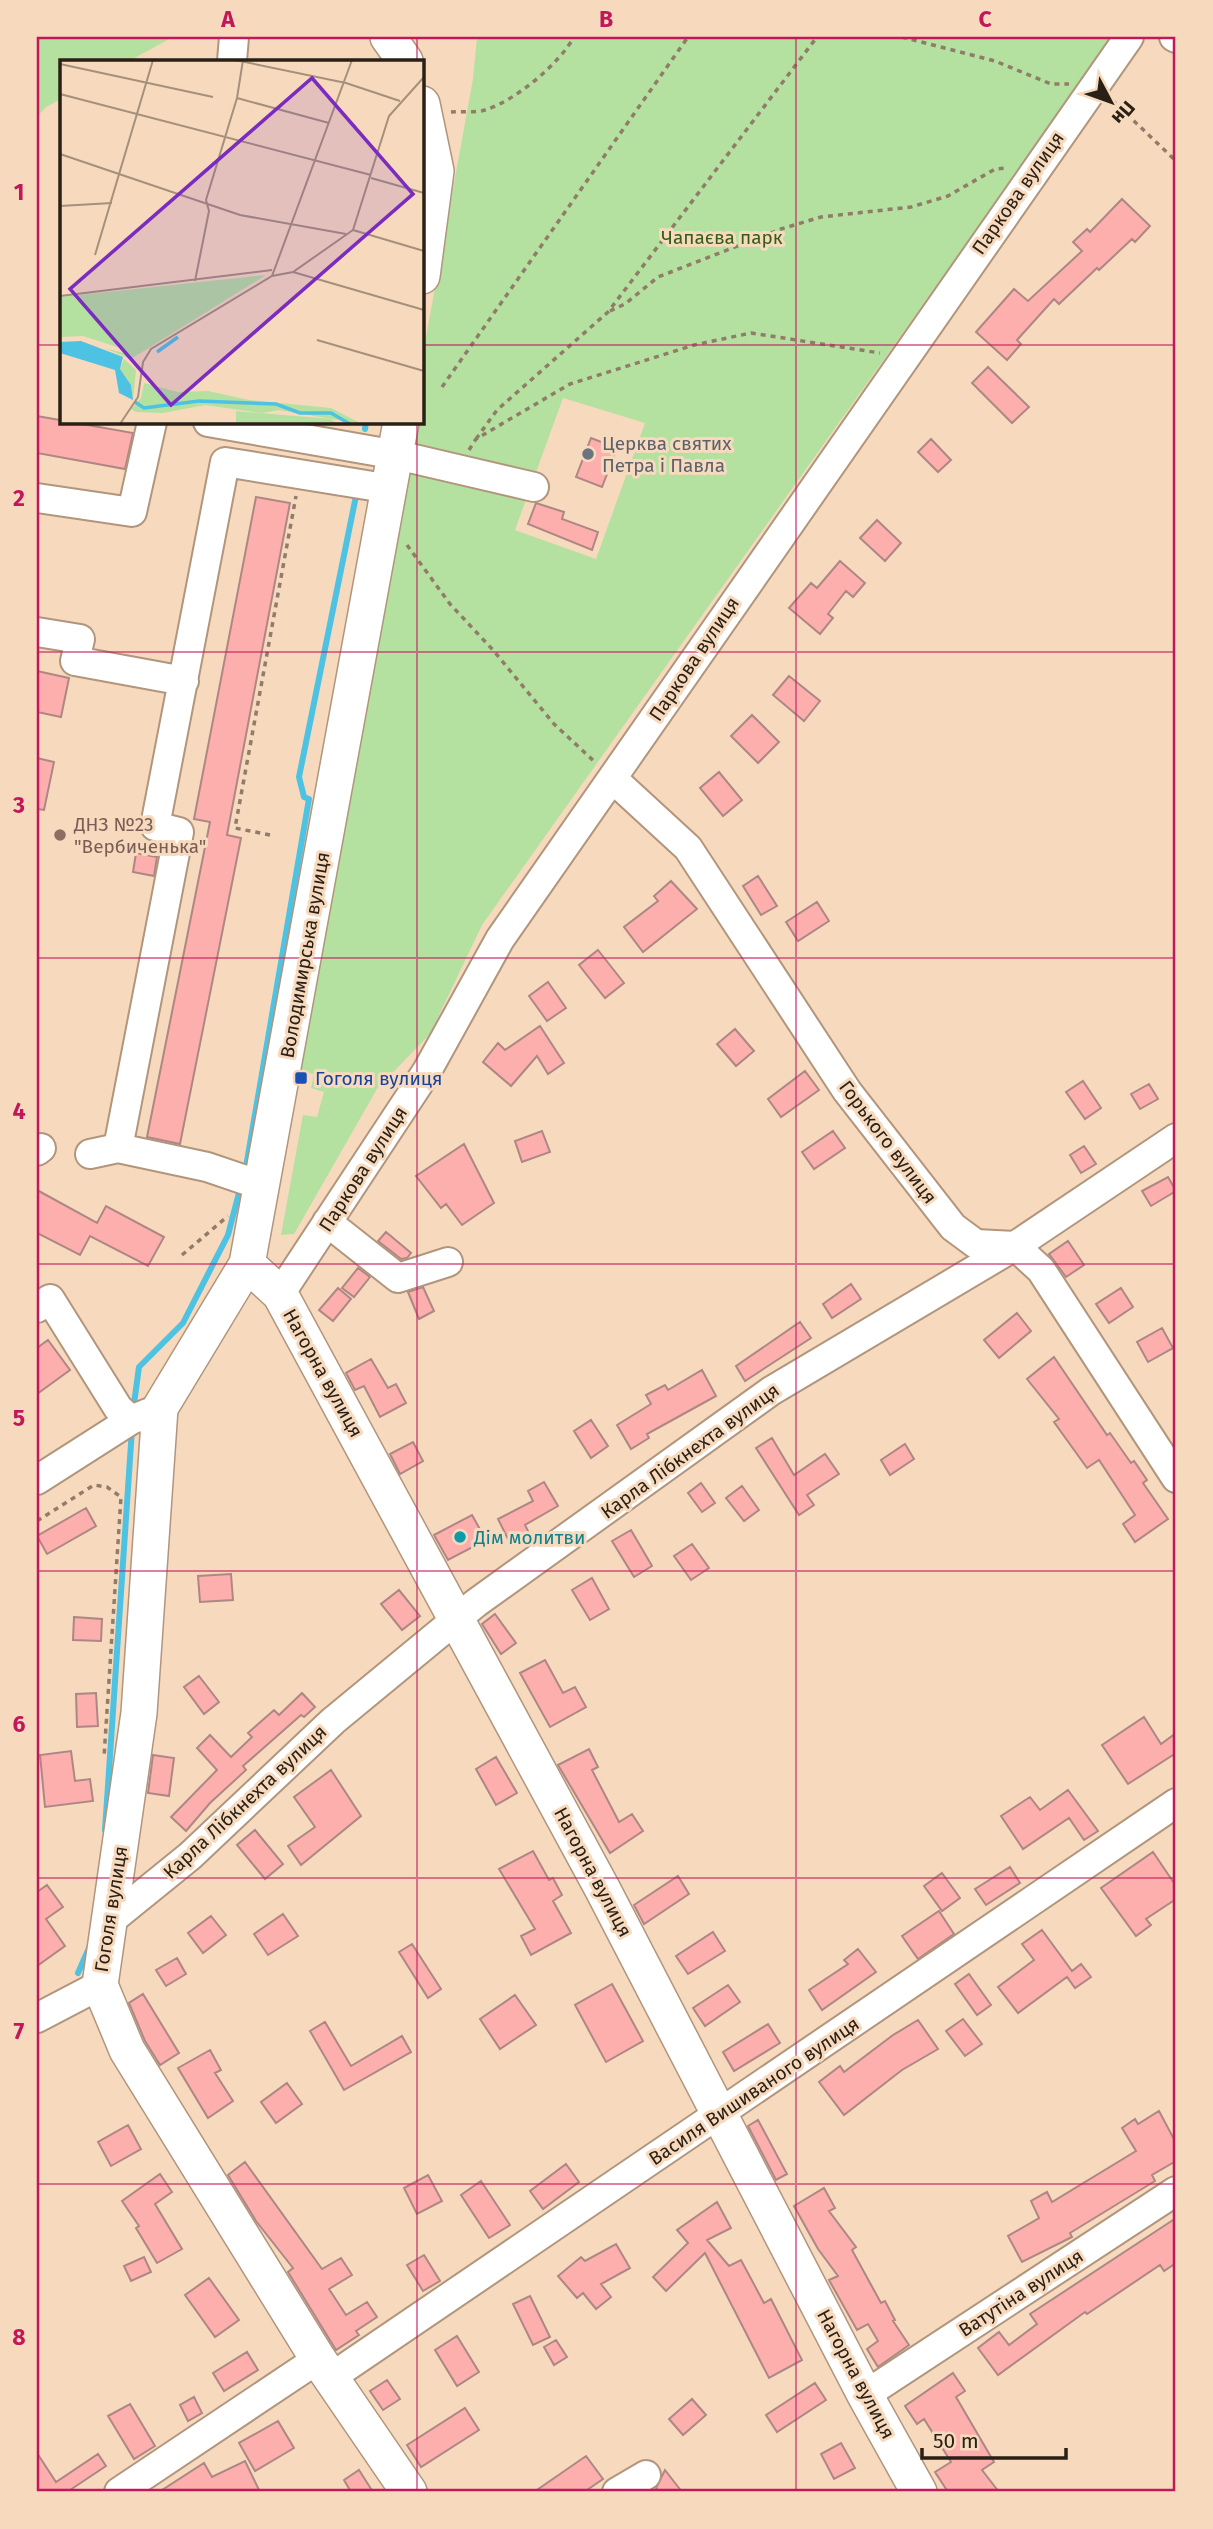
<svg xmlns="http://www.w3.org/2000/svg" width="1213" height="2529" viewBox="0 0 1213 2529" font-family="'Fira Sans',sans-serif">
<style>
.green{fill:#b4e0a0;fill-rule:evenodd}
.lines{fill:none;stroke-linecap:round;stroke-linejoin:round}
.stream{stroke:#4dc2e3;stroke-width:6}
.building{fill:#fcafac;stroke:#ae8785;stroke-width:2}
.minor-casing{stroke:#b1957c;stroke-width:32}
.major-casing{stroke:#b1957c;stroke-width:38}
.path{stroke:#907c69;stroke-width:3.5;stroke-dasharray:5 5;stroke-linecap:butt}
.minor{stroke:#fff;stroke-width:28}
.major{stroke:#fff;stroke-width:35}
.grid{fill:none;stroke:#c2185b;stroke-width:2;stroke-opacity:0.55}
.worship-dot{fill:#6b7280;stroke:#f7dabe;stroke-width:2.5}
.education-dot{fill:#8d6e63;stroke:#f7dabe;stroke-width:2.5}
.transit-dot{fill:#1a4fb4;stroke:#f7dabe;stroke-width:2.5}
.culture-dot{fill:#0f9aa8;stroke:#f7dabe;stroke-width:2.5}
.labels{text-anchor:middle;dominant-baseline:central;stroke-width:6;stroke-linejoin:round;paint-order:stroke}
.street-label{font-size:19px;fill:#2a2016;stroke:#f7dabe}
.park-label{font-size:19px;fill:#315f15;stroke:#f7dabe}
.worship-label{font-size:19px;fill:#5b616d;stroke:#f7dabe;text-anchor:start}
.education-label{font-size:19px;fill:#785e54;stroke:#f7dabe;text-anchor:start}
.transit-label{font-size:19px;fill:#164399;stroke:#f7dabe;text-anchor:start}
.culture-label{font-size:19px;fill:#0d838f;stroke:#f7dabe;text-anchor:start}
.inset-river{fill:none;stroke:#4dc2e3;stroke-width:3.5}
.inset-road{fill:none;stroke:#a5907b;stroke-width:2}
.view{fill:#7b2cbf;fill-opacity:0.15;stroke:#7b2cbf;stroke-width:3.5}
.inset-edge{fill:none;stroke:#2a2016;stroke-width:3.5}
.neatline{fill:none;stroke:#c2185b;stroke-width:2.5}
.grid-label{font-size:23px;text-anchor:middle;font-weight:bold;fill:#c2185b}
</style>
<rect width="100%" height="100%" fill="#f7dabe"/>
<path class="green" d="M37 37H173L129 61H61V99L46 107 37 117Z
M477 37H1113L482 925 430 1034 377 1089 294 1234 281 1235 303 1115 317 1117 324 1092 311 1088 314 1074 293 1070 410 422H422V359L473 79ZM563 398 645 423 596 559 515 530Z"/>
<g class="lines">
<path class="stream" d="M365 429 366 422
M246 1167 309 799 304 797 299 777 357 491
M133 1411 139 1367 183 1323 228 1235 240 1189
M105 1830 132 1429
M78 1973 89 1948"/>
</g>
<path class="building" d="M1122 199 1150 226 1135 242 1132 239 1099 270 1097 268 1059 304 1054 299 1017 340 1021 344 1007 360 976 332 1014 289 1028 301 1082 251 1073 242 1087 229 1090 232Z
M988 367 1029 407 1012 423 972 383Z
M37 416 133 433 125 469 37 453Z
M591 438 617 448 602 487 576 477Z
M931 439 951 460 938 472 918 452Z
M256 497 290 503 227 835 241 838 180 1144 147 1137 210 822 194 819Z
M536 503 564 512 562 519 598 532 592 550 528 524Z
M877 520 901 543 885 561 860 538Z
M840 561 865 583 853 597 846 591 828 614 833 618 820 634 789 608 811 583 817 588Z
M37 671 69 678 61 717 37 712Z
M789 676 820 701 804 721 773 695Z
M752 715 779 742 758 763 731 736Z
M37 758 54 762 44 810 37 809Z
M719 772 742 800 723 816 700 788Z
M136 853 157 857 154 876 133 872Z
M758 876 777 906 761 915 743 886Z
M671 881 697 909 643 952 624 927 658 901 654 896Z
M817 902 829 921 798 941 786 922Z
M598 950 624 983 605 998 579 965Z
M548 982 566 1008 547 1021 529 996Z
M540 1026 564 1063 548 1074 537 1056 511 1086 483 1062 498 1043 505 1050Z
M735 1029 754 1051 736 1066 717 1044Z
M805 1071 819 1090 781 1117 768 1099Z
M1083 1081 1101 1108 1085 1119 1066 1092Z
M1149 1084 1158 1099 1140 1109 1131 1094Z
M542 1131 550 1152 522 1162 515 1141Z
M833 1131 845 1148 814 1169 802 1152Z
M464 1144 494 1203 462 1225 446 1204 441 1208 416 1176Z
M1084 1146 1096 1164 1081 1173 1070 1155Z
M1168 1177 1176 1191 1151 1206 1142 1191Z
M37 1190 97 1223 106 1206 164 1237 148 1266 90 1236 80 1255 37 1233Z
M386 1232 411 1253 407 1258 401 1259 378 1241Z
M1068 1241 1084 1265 1066 1277 1049 1254Z
M358 1268 370 1277 354 1297 342 1288Z
M851 1284 861 1299 832 1318 823 1304Z
M423 1287 434 1311 419 1319 408 1292Z
M338 1288 351 1299 333 1321 319 1310Z
M1121 1288 1133 1307 1109 1323 1096 1304Z
M1017 1313 1031 1331 999 1358 984 1340Z
M800 1322 811 1338 745 1381 736 1366Z
M1162 1328 1173 1348 1148 1362 1137 1342Z
M48 1340 70 1370 37 1394V1348Z
M1054 1357 1107 1435 1110 1433 1131 1463 1134 1461 1147 1480 1143 1483 1168 1519 1135 1542 1123 1524 1135 1515 1099 1460 1087 1468 1054 1422 1059 1419 1027 1379Z
M371 1359 388 1388 396 1384 406 1403 380 1417 364 1386 355 1390 346 1373Z
M702 1370 716 1396 647 1434 649 1438 631 1449 617 1425 651 1404 646 1395 665 1385 668 1390Z
M591 1420 608 1446 591 1458 574 1431Z
M772 1438 794 1475 825 1454 839 1474 807 1495 814 1505 799 1515 756 1448Z
M413 1442 423 1461 400 1474 390 1454Z
M905 1444 914 1459 890 1475 881 1460Z
M544 1482 558 1506 525 1525 530 1535 511 1545 498 1519 533 1501 528 1491Z
M701 1483 715 1503 702 1512 688 1493Z
M742 1486 759 1510 744 1521 726 1498Z
M86 1508 96 1526 47 1554 37 1536Z
M472 1515 486 1540 448 1560 434 1535Z
M631 1530 652 1566 634 1577 612 1541Z
M692 1544 709 1568 691 1580 674 1556Z
M231 1574 233 1600 200 1602 198 1576Z
M592 1578 609 1609 590 1620 572 1590Z
M399 1590 420 1616 402 1630 381 1604Z
M495 1614 516 1643 501 1654 482 1624Z
M74 1617 102 1619 101 1641 73 1640Z
M545 1660 563 1693 575 1687 586 1707 550 1727 520 1673Z
M199 1676 219 1702 204 1714 184 1687Z
M96 1693 98 1726 77 1727 76 1694Z
M302 1693 315 1707 304 1717 301 1715 243 1766 246 1770 210 1803 186 1831 171 1817 217 1770 197 1748 210 1735 231 1757 252 1737 248 1733 274 1710 279 1715Z
M1144 1717 1161 1744 1176 1733V1753L1128 1784 1102 1745Z
M589 1749 598 1767 592 1770 619 1822 632 1814 643 1831 610 1853 558 1765Z
M71 1751 75 1781 90 1779 93 1801 45 1807 40 1755Z
M153 1755 174 1758 169 1796 148 1793Z
M496 1757 517 1793 496 1805 476 1769Z
M331 1770 361 1816 301 1865 288 1846 315 1827 294 1797Z
M1068 1790 1098 1831 1084 1840 1069 1818 1023 1849 1001 1816 1030 1797 1040 1810Z
M255 1830 283 1864 265 1879 237 1845Z
M533 1851 549 1880 553 1878 562 1895 553 1901 571 1933 531 1955 521 1936 535 1929 499 1869Z
M1153 1852 1176 1886V1899L1146 1919 1151 1925 1136 1936 1101 1888Z
M1010 1867 1020 1883 986 1905 975 1889Z
M942 1873 960 1898 942 1911 924 1886Z
M678 1876 689 1894 644 1924 634 1905Z
M47 1885 63 1907 46 1919 65 1946 37 1966V1892Z
M939 1911 954 1934 918 1959 902 1936Z
M283 1914 298 1936 268 1955 254 1934Z
M211 1916 226 1935 203 1953 188 1933Z
M1042 1930 1072 1971 1081 1964 1091 1977 1075 1988 1067 1977 1018 2013 998 1987 1034 1960 1022 1944Z
M713 1932 725 1951 688 1974 676 1956Z
M412 1944 441 1989 428 1998 399 1952Z
M858 1949 876 1972 822 2010 809 1990 848 1964 844 1960Z
M177 1958 186 1974 166 1986 156 1970Z
M969 1974 991 2005 977 2015 955 1984Z
M612 1984 643 2041 606 2062 575 2005Z
M728 1985 740 2002 705 2026 693 2008Z
M143 1994 179 2053 160 2065 145 2041 129 2003Z
M515 1995 536 2025 500 2049 480 2019Z
M963 2019 982 2044 965 2056 946 2031Z
M918 2020 938 2049 902 2070 844 2115 819 2082 840 2066 844 2072 893 2035Z
M325 2022 351 2066 402 2036 411 2052 344 2090 310 2031Z
M768 2024 780 2043 734 2071 723 2052Z
M210 2050 221 2070 215 2073 233 2101 208 2118 178 2068Z
M287 2083 302 2104 276 2123 261 2102Z
M1159 2111 1176 2143V2161L1152 2175 1155 2181 1070 2233 1072 2237 1022 2262 1008 2236 1039 2218 1031 2201 1047 2192 1052 2202 1136 2151 1122 2128 1135 2119 1138 2124Z
M758 2120 787 2174 776 2180 748 2126Z
M128 2125 141 2149 111 2166 98 2142Z
M245 2162 322 2269 341 2258 352 2275 329 2289 346 2315 367 2302 377 2317 356 2331 359 2335 336 2350 288 2272 293 2268 256 2221 228 2175Z
M566 2164 579 2182 543 2209 530 2191Z
M160 2174 172 2192 155 2204 182 2249 157 2263 136 2228 139 2226 122 2201Z
M428 2175 442 2201 417 2214 404 2188Z
M481 2181 510 2225 489 2238 461 2195Z
M824 2188 835 2208 829 2211 856 2247 852 2250 881 2303 885 2301 895 2320 893 2321 909 2345 878 2367 867 2349 878 2341 868 2324 857 2330 829 2280 838 2276 818 2249 794 2206Z
M717 2202 731 2228 707 2240 729 2266 741 2260 764 2303 771 2299 802 2360 769 2378 705 2253 666 2291 653 2277 688 2243 677 2230Z
M1176 2218V2263L1164 2271 1160 2265 1087 2314 1085 2312 998 2375 978 2348 999 2332 1009 2345 1037 2324 1030 2314Z
M616 2244 630 2268 601 2284 611 2297 596 2309 583 2293 577 2298 558 2276 581 2257 585 2261Z
M424 2255 440 2281 423 2291 407 2265Z
M144 2257 151 2272 131 2281 124 2266Z
M209 2278 239 2320 215 2337 185 2295Z
M530 2296 550 2337 533 2345 513 2304Z
M457 2336 479 2372 457 2386 435 2350Z
M556 2340 567 2357 554 2365 544 2347Z
M247 2352 258 2370 224 2391 213 2373Z
M953 2373 965 2391 956 2397 994 2462 982 2470 999 2492H948L935 2472 951 2462 924 2419 917 2424 905 2406Z
M387 2380 400 2399 383 2410 370 2391Z
M815 2383 826 2400 777 2432 766 2415Z
M194 2397 202 2413 188 2421 180 2405Z
M692 2399 706 2415 683 2435 669 2419Z
M130 2404 155 2446 134 2459 108 2416Z
M465 2408 479 2430 421 2467 407 2445Z
M278 2421 294 2448 255 2471 239 2443Z
M841 2443 855 2468 834 2479 821 2454Z
M37 2453 56 2482 98 2454 106 2466 67 2492H37Z
M586 2456 603 2479 584 2492H534Z
M245 2461 260 2492H159L204 2463 212 2477Z
M359 2470 373 2492H351L344 2480Z
M665 2470 682 2492H659L656 2488Z"/>
<g class="lines">
<defs>
<path id="minor" d="M1174 37 1176 38
M232 61 234 37
M208 422 397 455 534 487
M37 498 132 512 152 422
M37 632 80 639 75 661 184 681
M613 779 688 848 847 1091 953 1227 976 1244 1015 1246 1041 1270 1176 1478
M118 1148 179 832 155 826 225 462 391 489
M37 1151 41 1148
M90 1154 118 1148 207 1167 263 1186
M327 1222 398 1278 448 1262
M280 1294 427 1071 500 939 1129 37
M37 1308 50 1299 118 1408 131 1420
M37 1480 131 1420 148 1413
M111 1920 190 1856 333 1721 476 1603 771 1391 1015 1246 1176 1138
M37 2018 100 1985
M330 2378 1176 1803
M865 2395 1176 2191
M119 2492 318 2359
M617 2492 646 2475"/>
<path id="major" d="M388 37 405 61
M422 104 436 171 422 276
M401 422 247 1264 160 1408 139 1713 100 1985 127 2050 318 2359 409 2492
M247 1264 280 1294 603 1890 865 2395 919 2492"/>
</defs>
<use href="#minor" class="minor-casing"/>
<use href="#major" class="major-casing"/>
<path class="path" d="M902 37 995 61 1051 84H1069
M1112 100 1176 161
M451 112C462 111 475 113 485 110 515 101 559 64 574 37
M610 311 625 304 658 277 781 229 821 217 911 207 948 196 995 169 1008 168
M442 387 688 37
M476 439 497 410 608 312 817 37
M469 450 476 439 570 384 694 345 751 333 880 353
M407 545 450 604 493 650 554 724 596 763
M270 835 235 828 296 496
M182 1255 228 1216
M37 1521 94 1485 107 1487 121 1497 104 1757"/>
<use href="#minor" class="minor"/>
<use href="#major" class="major"/>
</g>
<path class="grid" d="M417 37V61M796 37V2492M37 345H61M422 345H1176M417 422V2492M37 652H1176M37 958H1176M37 1264H1176M37 1571H1176M37 1878H1176M37 2184H1176"/>
<circle class="worship-dot" cx="588" cy="454" r="7"/>
<circle class="education-dot" cx="60" cy="835" r="7"/>
<rect class="transit-dot" x="294" y="1071" width="14" height="14" rx="3.5"/>
<circle class="culture-dot" cx="460" cy="1537" r="7"/>
<g class="labels">
<g class="street-label">
<text transform="translate(1018 193) rotate(-55)">Паркова вулиця</text>
<text transform="translate(694 659) rotate(-56)">Паркова вулиця</text>
<text transform="translate(305 955) rotate(-80)">Володимирська вулиця</text>
<text transform="translate(888 1142) rotate(53)">Горького вулиця</text>
<text transform="translate(363 1169) rotate(-57)">Паркова вулиця</text>
<text transform="translate(323 1373) rotate(61)">Нагорна вулиця</text>
<text transform="translate(690 1451) rotate(-36)">Карла Лібкнехта вулиця</text>
<text transform="translate(245 1802) rotate(-43)">Карла Лібкнехта вулиця</text>
<text transform="translate(593 1872) rotate(62)">Нагорна вулиця</text>
<text transform="translate(111 1909) rotate(-81)">Гоголя вулиця</text>
<text transform="translate(754 2091) rotate(-34)">Василя Вишиваного вулиця</text>
<text transform="translate(1021 2293) rotate(-33)">Ватутіна вулиця</text>
<text transform="translate(856 2374) rotate(62)">Нагорна вулиця</text>
</g>
<g class="park-label">
<text x="722" y="237">Чапаєва парк</text>
</g>
<g class="worship-label">
<text x="602" y="443">Церква святих<tspan x="602" dy="22">Петра і Павла</tspan></text>
</g>
<g class="education-label">
<text x="74" y="824">ДНЗ №23<tspan x="74" dy="22">"Вербиченька"</tspan></text>
</g>
<g class="transit-label">
<text x="315" y="1078">Гоголя вулиця</text>
</g>
<g class="culture-label">
<text x="474" y="1537">Дім молитви</text>
</g>
</g>
<g transform="translate(60 60)">
<rect width="364" height="364" fill="#f7dabe"/>
<path d="M206 215 71 299 44 288 64 293 60 288 23 276 0 277V237ZM64 299 76 310 73 340 71 325 60 309ZM84 323 118 332 148 331 189 340 271 348 302 364 219 350 202 353 145 345 103 353 76 352 71 349 81 338ZM176 351 271 359 278 364H176Z" fill="#b4e0a0"/>
<path d="M21 281 63 297 60 309 71 325 73 340 59 333 55 310 0 293V282Z" fill="#4dc2e3"/>
<path class="inset-river" d="M97 292 118 277M75 342 84 348 139 341 216 344 240 353H271L290 364"/>
<path class="inset-road" d="M175 0 286 23 340 41M0 4 153 37M0 34 311 115M177 38 269 63M0 94 180 155 286 174M311 118 364 133M0 146 52 143M293 170 364 191M35 195 93 0M233 212 364 250M212 216 292 0M135 221 149 151 146 140 177 38 183 0M0 236 212 210M257 280 364 311M60 364 78 337 83 302 91 289 212 216 233 212 293 170 329 56 364 17"/>
<path class="view" d="M252 18 353 134 111 345 10 229Z"/>
<rect width="364" height="364" class="inset-edge"/>
</g>
<rect width="1213" height="2529" fill="none" stroke="#f7dabe" stroke-width="77"/>
<g transform="translate(1111 102) rotate(131)" stroke="#f7dabe" stroke-width="5" paint-order="stroke">
<path d="M0-5L12 26L0 18L-12 26Z" fill="#2a2016"/>
<text y="-10" font-size="19" font-weight="bold" text-anchor="middle" fill="#2a2016">Пн</text>
</g>
<path d="M922 2448v10h144v-10" fill="none" stroke="#2a2016" stroke-width="3.5"/>
<text x="933" y="2448" font-size="21" fill="#2a2016" stroke="#f7dabe" stroke-width="5" paint-order="stroke">50 m</text>
<rect x="38" y="38" width="1136" height="2452" class="neatline"/>
<g class="grid-label">
<text x="228" y="27">A</text>
<text x="606" y="27">B</text>
<text x="985" y="27">C</text>
<text x="19" y="200">1</text>
<text x="19" y="506">2</text>
<text x="19" y="813">3</text>
<text x="19" y="1119">4</text>
<text x="19" y="1426">5</text>
<text x="19" y="1732">6</text>
<text x="19" y="2039">7</text>
<text x="19" y="2345">8</text>
</g>
</svg>
